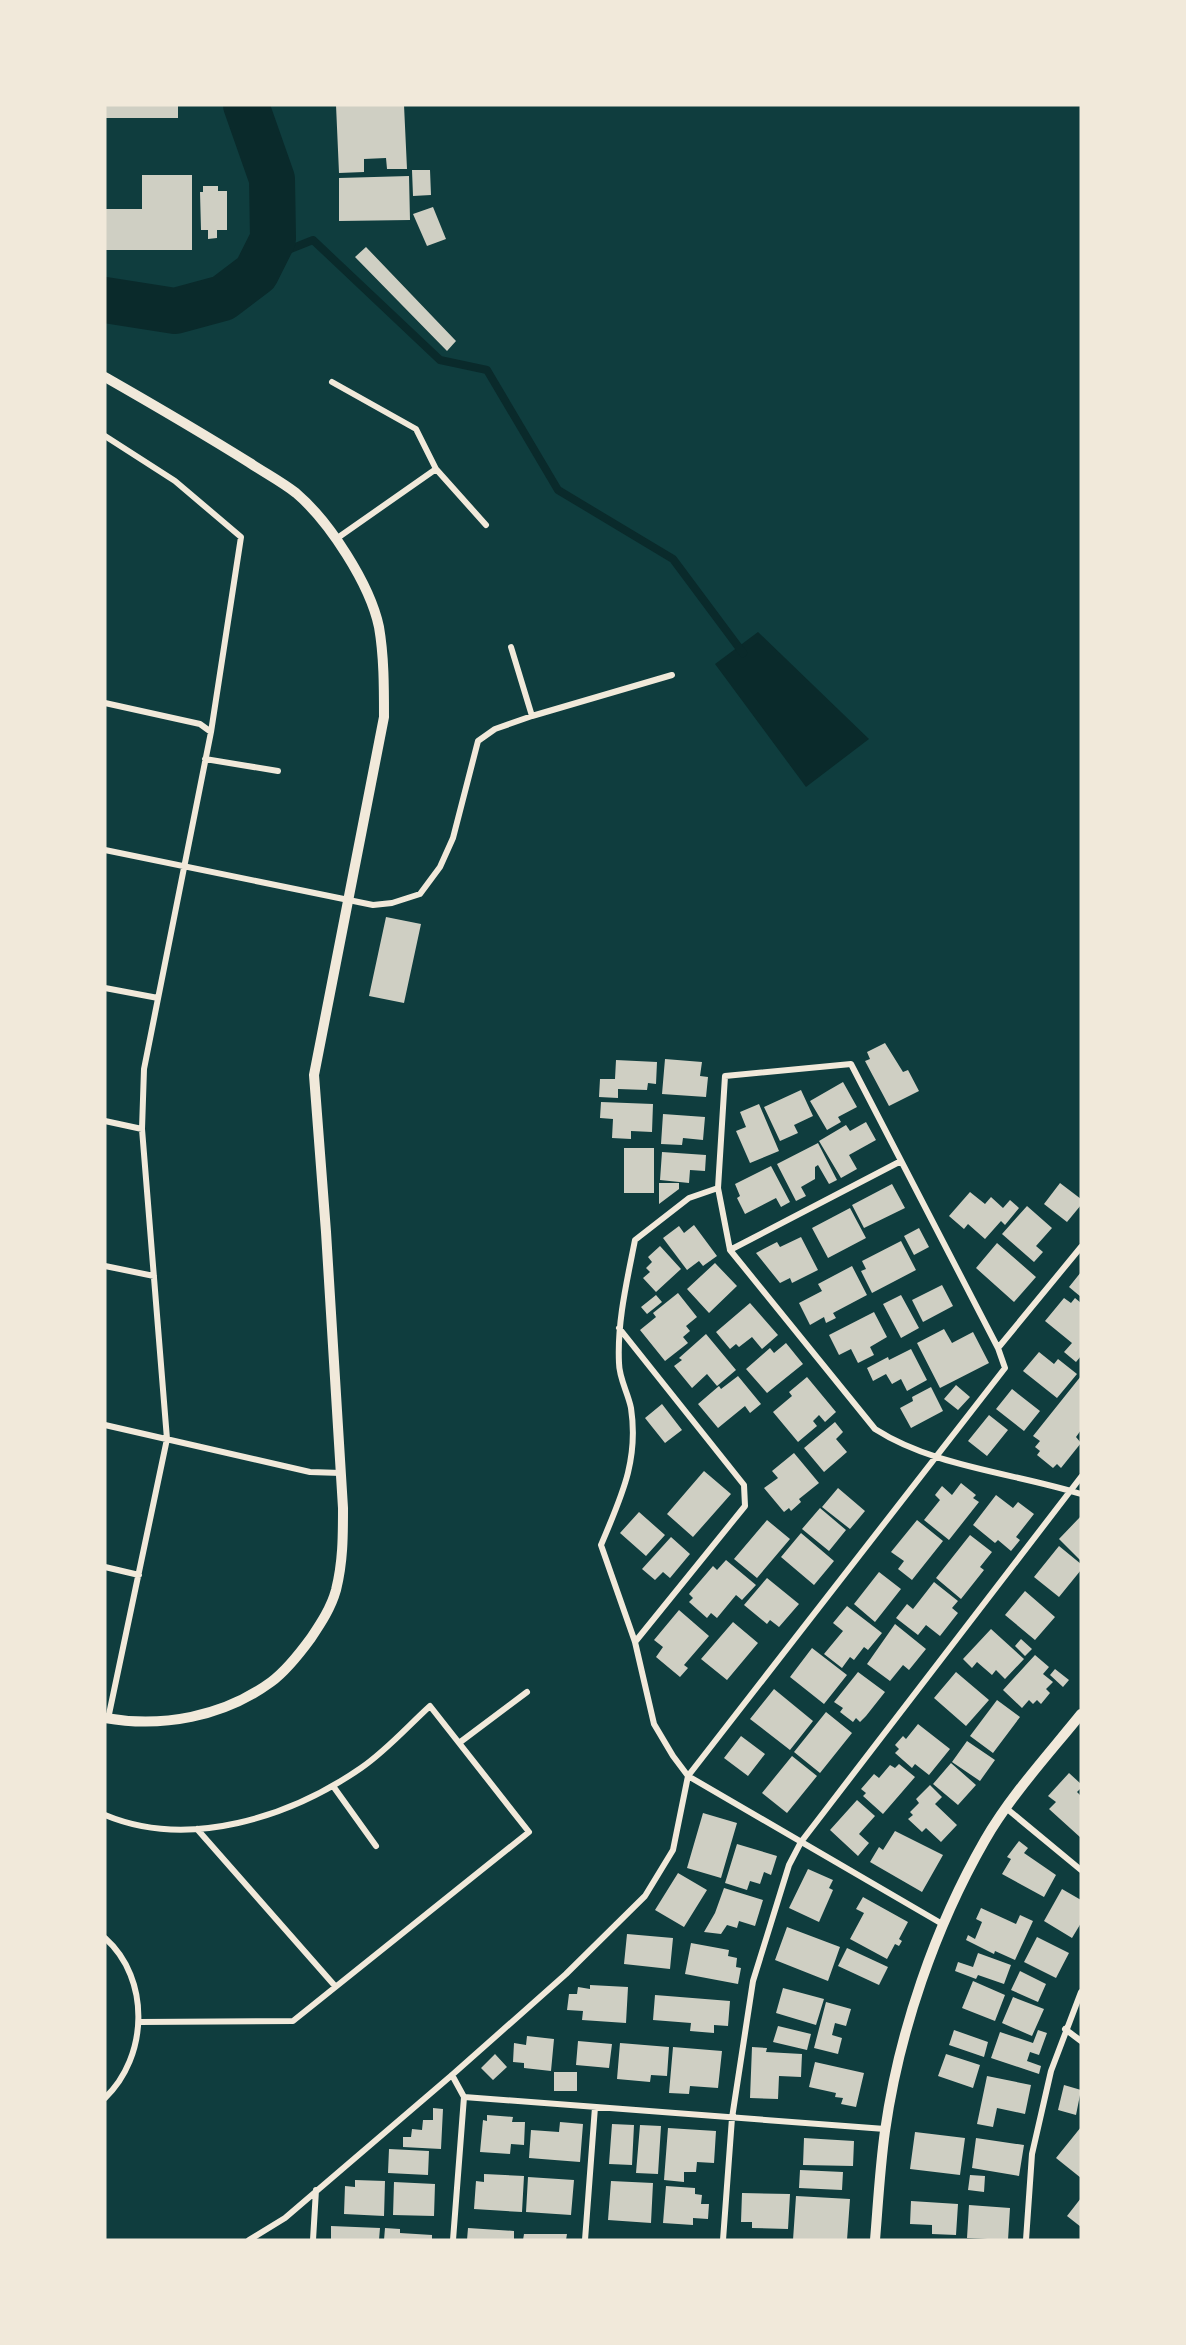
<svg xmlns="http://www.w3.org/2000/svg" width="1186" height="2345" viewBox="0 0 1186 2345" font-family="'PT Sans Narrow',sans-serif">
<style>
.water{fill:#0a2a2b}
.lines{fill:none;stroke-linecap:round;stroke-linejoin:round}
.stream{stroke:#0a2a2b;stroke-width:8}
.river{stroke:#0a2a2b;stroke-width:46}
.building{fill:#cfcfc3}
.minor{stroke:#f1e9da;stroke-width:6}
.tertiary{stroke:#f1e9da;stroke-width:10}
</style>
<rect width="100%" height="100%" fill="#0f3d3e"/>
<path class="water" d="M758 632 869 739 806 787 715 664Z"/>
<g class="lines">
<path class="stream" d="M263 260 313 240 440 360 487 370 558 490 673 559 743 653"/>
<path class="river" d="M105 300 175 311 223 298 256 273 273 239 272 179 246 105"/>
</g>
<path class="building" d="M105 105H178V118H105Z
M336 105H404L407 169H387L386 158 364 159V172L339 173Z
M412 170H430L431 195 413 196Z
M142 175H192V250H105V209H142Z
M409 176 410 220 339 221V178Z
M203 186H218V191H227V230H217V238L208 239V230H201L200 192H203Z
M433 207 446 239 427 246 413 214Z
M366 247 456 341 447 351 355 257Z
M386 917 421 924 404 1003 369 996Z
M885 1043 903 1072 908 1070 919 1091 889 1106 865 1061 870 1059 867 1052Z
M665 1059 702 1062 700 1076 708 1077 706 1097 662 1094Z
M616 1060 657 1062 656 1084 648 1083 647 1090 618 1089V1098L599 1097 600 1079H615Z
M843 1082 857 1107 838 1117 841 1122 827 1130 810 1101Z
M801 1090 813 1116 794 1125 798 1133 780 1141 764 1107Z
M601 1102 653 1104 652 1132 631 1131V1139L612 1138 613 1119 600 1118Z
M759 1104 779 1151 750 1163 736 1131 746 1127 740 1112Z
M663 1114 705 1117 703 1140 683 1138 682 1145 661 1144Z
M866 1122 876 1140 849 1155 857 1169 841 1178 819 1141 846 1125 850 1131Z
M818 1143 837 1180 829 1184 818 1165 815 1167V1179L801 1187 806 1196 796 1201 777 1164Z
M624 1148H654V1193H624Z
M662 1152 706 1155 705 1171 690 1170 689 1183 660 1180Z
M771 1166 790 1202 781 1207 776 1198 745 1214 737 1198 740 1196 735 1184Z
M659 1183H679V1189L659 1204Z
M1060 1183 1081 1199V1205L1067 1222 1044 1204Z
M892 1184 905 1208 864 1228 852 1205Z
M970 1192 985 1204 991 1197 1003 1208 1010 1200 1019 1208 1005 1225 1001 1221 985 1239 968 1224 964 1229 949 1216Z
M1027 1206 1052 1228 1036 1246 1043 1252 1034 1262 1002 1234Z
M850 1208 866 1238 828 1258 812 1228Z
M694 1225 717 1256 703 1266 699 1261 687 1270 663 1238 679 1226 684 1233Z
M919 1228 929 1247 914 1255 904 1236Z
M801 1237 818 1270 792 1283 790 1278 780 1283 756 1253 777 1242 780 1247Z
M901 1241 916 1270 872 1293 861 1271 866 1269 862 1261Z
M997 1243 1036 1277 1014 1302 976 1268Z
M660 1246 681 1269 656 1292 643 1278 650 1272 646 1268 652 1262 648 1257Z
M715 1263 737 1286 709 1313 687 1289Z
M852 1266 867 1295 833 1313 836 1318 826 1323 824 1317 810 1325 799 1303 822 1291 818 1284Z
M1081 1272V1297L1069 1287Z
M942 1285 953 1306 923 1322 912 1300Z
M678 1293 697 1317 686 1326 690 1331 683 1337 688 1343 665 1361 640 1330 656 1317 653 1313Z
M656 1295 662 1302 647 1314 641 1307Z
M901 1295 919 1328 901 1338 883 1304Z
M1064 1298 1071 1303 1075 1298 1081 1303V1356L1076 1362 1064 1352 1072 1343 1045 1321Z
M750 1303 778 1335 762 1349 752 1337 739 1347 736 1344 730 1349 716 1332Z
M874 1312 887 1337 870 1347 874 1355 858 1363 851 1349 839 1355 829 1335Z
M944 1329 952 1343 973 1332 989 1363 940 1388 917 1343Z
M706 1334 736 1370 717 1386 707 1374 692 1388 674 1366 682 1360 679 1358Z
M786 1343 803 1364 767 1393 746 1369 770 1348 774 1353Z
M911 1349 927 1380 907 1391 901 1379 892 1384 886 1374 873 1381 867 1368 888 1357 889 1360Z
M1039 1352 1054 1364 1058 1359 1077 1374 1057 1398 1023 1371Z
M738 1376 761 1404 750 1413 745 1406 718 1428 698 1404 719 1386 721 1389Z
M1081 1376V1430L1076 1437 1081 1443 1061 1468 1057 1464 1053 1468 1037 1455 1040 1451 1035 1447 1040 1441 1033 1436Z
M807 1377 836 1412 825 1422 819 1415 813 1421 817 1426 798 1442 773 1412 792 1396 789 1392Z
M956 1385 970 1397 958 1410 944 1399Z
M931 1387 943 1411 911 1428 900 1408 913 1401 912 1397Z
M1012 1389 1040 1411 1024 1431 996 1409Z
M662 1404 682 1430 665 1443 645 1418Z
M989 1415 1008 1430 987 1456 968 1441Z
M835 1422 843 1432 836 1439 847 1452 824 1472 804 1448Z
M794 1453 819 1483 799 1499 801 1502 791 1511 789 1508 784 1512 764 1488 778 1478 772 1471Z
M704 1471 731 1494 693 1537 667 1514Z
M961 1483 976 1495 973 1498 979 1502 949 1540 924 1520 940 1500 935 1495 942 1486 952 1495Z
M838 1488 865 1511 850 1529 822 1507Z
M996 1495 1013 1508 1018 1502 1034 1514 1016 1537 1020 1540 1011 1551 998 1540 995 1543 973 1525Z
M820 1508 846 1530 829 1551 802 1529Z
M639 1512 665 1535 646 1556 620 1533Z
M1081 1516V1561L1059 1539Z
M767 1520 790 1539 757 1578 734 1559Z
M917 1520 943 1541 912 1580 898 1569 904 1561 891 1552Z
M801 1533 834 1561 814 1585 781 1557Z
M970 1535 992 1552 980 1567 984 1570 961 1599 936 1578Z
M671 1537 690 1554 670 1578 663 1572 655 1580 642 1569Z
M1059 1546 1081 1564V1570L1059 1597 1034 1577Z
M726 1560 756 1585 742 1600 736 1595 717 1618 711 1613 707 1618 689 1602 693 1598 689 1594 713 1566 717 1570Z
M879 1572 901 1589 875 1622 854 1604Z
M767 1578 799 1604 779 1627 770 1620 767 1624 744 1605Z
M934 1582 958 1601 952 1608 958 1613 940 1636 926 1625 918 1635 896 1618 907 1604 913 1609Z
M1025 1591 1055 1617 1035 1640 1005 1615Z
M847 1606 882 1633 868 1650 864 1647 854 1660 850 1657 842 1668 824 1654 843 1631 833 1623Z
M679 1610 709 1636 684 1665 688 1668 680 1677 656 1657 663 1647 654 1640Z
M733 1622 758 1643 727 1680 701 1659Z
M895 1624 926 1649 909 1670 903 1665 890 1681 867 1664Z
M991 1629 1024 1659 1005 1679 996 1670 992 1675 977 1662 972 1668 963 1659Z
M1021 1639 1032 1649 1025 1656 1015 1646Z
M812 1648 847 1675 824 1704 790 1677Z
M1035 1655 1049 1667 1043 1674 1053 1682 1046 1689 1050 1693 1041 1704 1037 1700 1033 1704 1029 1700 1022 1708 1003 1690Z
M1055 1669 1069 1680 1063 1687 1050 1675Z
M858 1672 885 1692 866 1716 860 1722 856 1718 853 1722 840 1712 843 1708 834 1702Z
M956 1672 989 1700 966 1726 934 1698Z
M774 1689 813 1721 790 1750 750 1719Z
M997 1700 1020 1717 993 1753 970 1736Z
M826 1712 852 1733 820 1773 794 1752Z
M918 1724 950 1749 929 1775 915 1764 912 1768 895 1753 899 1749 895 1745 903 1736 906 1739Z
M741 1736 765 1754 748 1776 724 1758Z
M967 1741 995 1760 980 1781 952 1762Z
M792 1756 817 1776 787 1813 762 1793Z
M951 1763 976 1785 958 1805 933 1784Z
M899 1764 915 1777 883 1814 863 1796 866 1793 861 1789 874 1774 879 1778 890 1765 895 1768Z
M1069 1773 1081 1784V1788L1077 1792 1081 1796V1838L1049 1809 1056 1802 1048 1796Z
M930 1785 942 1797 935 1804 957 1825 941 1842 926 1828 922 1832 908 1819 913 1815 910 1812 919 1803 916 1799Z
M857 1800 875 1816 859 1834 869 1843 858 1856 830 1830Z
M703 1813 737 1823 721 1878 687 1868Z
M895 1831 943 1855 922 1892 870 1862 879 1847 883 1850Z
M1019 1841 1028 1848 1024 1853 1056 1875 1044 1897 1002 1874 1011 1859 1007 1857Z
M737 1844 777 1856 771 1875 764 1872 760 1884 750 1881 747 1890 725 1883Z
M808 1869 833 1880 829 1888 833 1890 819 1922 789 1908Z
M678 1873 707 1890 684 1927 655 1910Z
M724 1888 763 1900 755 1926 739 1921 737 1928 727 1925 721 1934 704 1932 715 1913Z
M1062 1889 1081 1900V1923L1072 1938 1044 1921Z
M863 1897 908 1922 899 1939 902 1941 899 1946 895 1944 887 1959 850 1939 864 1913 856 1909Z
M981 1908 1016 1924 1020 1915 1033 1921 1015 1960 995 1951 994 1954 966 1940 968 1935 975 1939 982 1922 976 1919Z
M787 1927 840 1947 828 1981 775 1960Z
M627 1934 673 1938 670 1969 624 1964Z
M1037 1937 1069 1953 1056 1978 1024 1962Z
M691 1943 729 1950 728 1956 737 1958 736 1967 741 1968 738 1984 685 1974Z
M847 1948 888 1967 879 1985 838 1966Z
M978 1953 1011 1965 1004 1984 978 1975 976 1979 955 1971 958 1962 973 1967Z
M1020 1971 1046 1984 1038 2002 1011 1990Z
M973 1981 1005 1995 995 2021 962 2008Z
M590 1985 628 1987 626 2023 582 2020 583 2011 567 2010 569 1994H577L578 1987 590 1989Z
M783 1988 824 1999 816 2025 776 2013Z
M655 1995 730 2001 728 2026 714 2025V2033L690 2031 691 2023 653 2020Z
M1013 1997 1044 2009 1032 2036 1002 2023Z
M826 2002 851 2009 846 2026 835 2023 832 2035 842 2038 838 2054 814 2048Z
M778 2026 811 2034 807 2050 773 2042Z
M954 2030 988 2042 984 2057 949 2045Z
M1038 2030 1047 2033 1039 2055 1030 2052 1027 2061 1041 2066 1039 2074 991 2058 1000 2032 1033 2043Z
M527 2036 554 2039 551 2071 524 2068V2063L513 2062 514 2043 526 2045Z
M578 2041 612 2044 609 2068 576 2065Z
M620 2043 669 2047 667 2076 651 2075 650 2082 617 2079Z
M673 2047 722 2051 718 2088 690 2086 689 2094 669 2093Z
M752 2047 767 2048 766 2052 802 2054 801 2077 779 2076 778 2099 750 2098Z
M495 2054 507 2067 493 2080 481 2068Z
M946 2054 980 2065 973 2088 938 2076Z
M815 2062 864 2073 856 2107 841 2104 843 2098 835 2097 836 2093 809 2087Z
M554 2072H577V2091H554Z
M987 2076 1031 2085 1025 2114 997 2108 993 2127 977 2124Z
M1064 2085 1081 2090 1076 2115 1058 2110Z
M433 2108 443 2109 441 2149 403 2147V2137H411L412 2129 422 2130 423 2120H433Z
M487 2115 513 2117 512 2122H525L524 2145 511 2144 510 2154 480 2152 483 2120 487 2121Z
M560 2122 583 2124 580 2162 529 2158 531 2130 559 2132Z
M612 2124 634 2125 632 2165 609 2164Z
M640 2125 661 2126 658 2174 636 2173Z
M1081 2127V2178L1056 2158Z
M668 2128 716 2131 714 2163 697 2162 696 2172H684V2182L664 2180Z
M915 2132 965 2138 960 2175 910 2169Z
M804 2138 854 2141 853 2166 803 2165Z
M976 2138 1024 2145 1019 2176 972 2168Z
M389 2149 429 2151 428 2175 388 2173Z
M800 2170 843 2172 842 2190 799 2188Z
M484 2174 524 2176 522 2212 474 2209 476 2181 484 2182Z
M970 2175 985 2176 984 2192 968 2190Z
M528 2177 574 2180 571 2215 526 2212Z
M355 2180 385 2181 384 2216 344 2214 345 2186 355 2187Z
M611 2181 653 2183 651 2223 608 2220Z
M394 2182 435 2184 434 2216 393 2215Z
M666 2186 695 2188V2194L702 2195 701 2204H709L708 2219 693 2218V2225L663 2223Z
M742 2193 790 2194 788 2229 752 2228V2222H741Z
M796 2196 850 2199 847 2240H793Z
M1081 2198V2227L1067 2216Z
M911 2201 958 2204 956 2235 932 2234V2225L910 2224Z
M969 2205 1010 2208 1008 2240 967 2238Z
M331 2226 380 2228 379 2240H331Z
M385 2228 400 2229V2233L432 2235V2240H384Z
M468 2228 514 2231V2240H467Z
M524 2234H567L566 2240H523Z"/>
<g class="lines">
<path class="minor" d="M332 382 416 429 436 469 336 539
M105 436 175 481 241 537 211 732
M436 469 486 525
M511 647 532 716
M105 703 200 724 211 732 144 1069 142 1129 167 1439 108 1719
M205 759 278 771
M105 850 373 905 392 903 420 894 440 867 453 838 478 741 495 729 532 716 672 675
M105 988 158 998
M105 1121 142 1129
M718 1188 689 1198 635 1240C627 1281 617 1322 619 1363 619 1378 628 1393 631 1408 639 1461 621 1497 601 1545L635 1642 654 1724 673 1756 688 1776 944 1925
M730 1250 901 1161
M105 1266 154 1276
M619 1328 744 1485 745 1506 635 1642
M998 1348 851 1064 725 1076 718 1188 730 1250 875 1429C934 1467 1015 1473 1081 1494
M105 1425 310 1472 341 1473
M105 1567 139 1575
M459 1743 527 1692
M333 1786 376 1846
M1006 1808 1081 1870
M105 1815C189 1850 290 1817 361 1768 386 1751 408 1726 430 1706L529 1832 293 2021 139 2022
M197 1829 335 1986
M105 1938C151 1979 148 2057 105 2098
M1065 2029 1081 2041
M452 2075 464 2097 885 2129
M249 2240 285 2218 452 2075 566 1974 645 1896 673 1850 688 1776 1005 1368 998 1348 1081 1247
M313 2240 316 2190
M453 2240 464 2097
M585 2240 595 2107
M723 2240 732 2118 753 1981 789 1865 801 1842 1081 1477
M1026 2240 1032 2154 1051 2071 1081 1992"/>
<path class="tertiary" d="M105 377C154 405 202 433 250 463 265 473 282 482 296 493 329 521 370 584 379 627 384 656 384 687 384 717L314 1075 326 1232 343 1508C343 1536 343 1562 336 1590 331 1608 321 1623 311 1638 300 1653 286 1671 271 1682 223 1717 162 1728 105 1718
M875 2240C878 2204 880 2167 885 2131 899 2032 935 1927 985 1840 1011 1795 1048 1755 1081 1714"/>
</g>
<rect width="1186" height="2345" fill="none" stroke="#f1e9da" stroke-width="213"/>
</svg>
